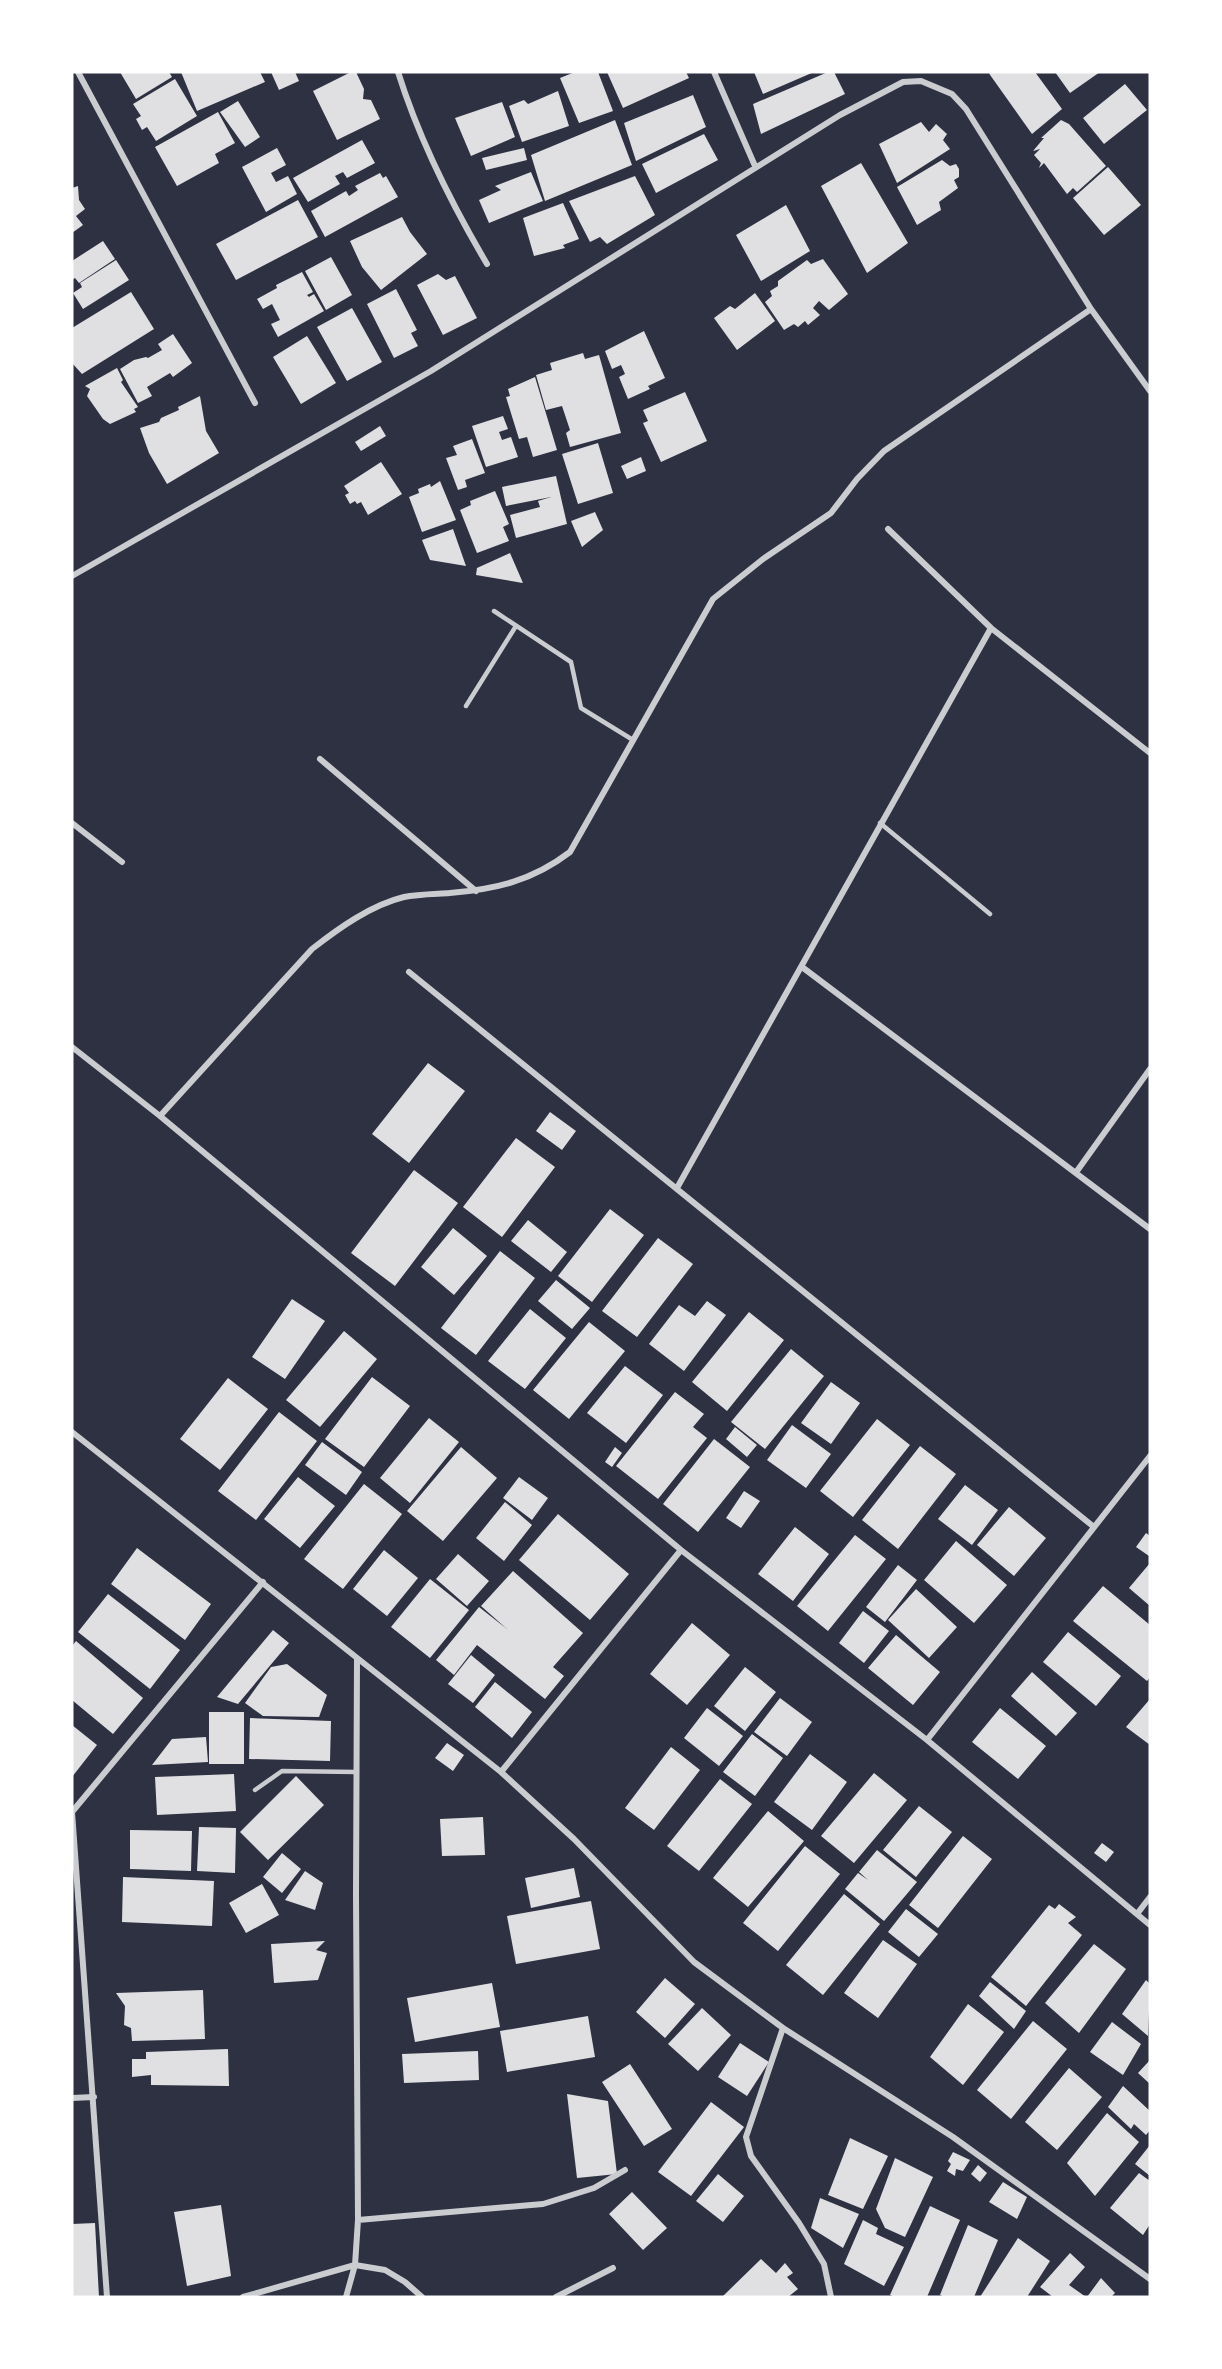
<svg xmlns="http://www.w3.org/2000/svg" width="1222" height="2369" viewBox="0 0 1222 2369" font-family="'Exo 2',sans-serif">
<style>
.building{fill:#e0e0e3}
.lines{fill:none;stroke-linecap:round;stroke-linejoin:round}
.service{stroke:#caccd0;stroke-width:4.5}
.minor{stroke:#caccd0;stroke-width:6}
</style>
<rect width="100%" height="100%" fill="#2d3142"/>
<path class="building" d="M120 72H169L172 77 136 99Z
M181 72H260L265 82 197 111Z
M271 72H295L299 81 279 90Z
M351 72H356L364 89 363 99 371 100 380 119 337 140 313 91Z
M575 72H598L613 111 579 123 560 78Z
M607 72H686L689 78 623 108Z
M754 72H814L763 94Z
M828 72H834L845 94 761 134 753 104Z
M988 72H1035L1062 109 1032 134Z
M1055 72H1100L1070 93Z
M175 79 197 116 156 141 147 127 142 130 136 119 141 116 133 104Z
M1125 84 1147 110 1104 144 1083 118Z
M558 91 569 126 522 142 509 106 524 100 528 104Z
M693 95 706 127 636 161 624 123Z
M238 101 260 137 245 147 220 112Z
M502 102 515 137 471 156 455 118Z
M218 112 235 143 215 154 219 163 177 186 155 147Z
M615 120 632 165 545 201 531 155Z
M1061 120 1069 124 1106 166 1077 192 1073 188 1067 194 1044 163 1039 168 1041 163 1034 155 1040 149 1033 151 1044 138H1041Z
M921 122 929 132 936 124 947 134 943 140 950 149 897 183 879 144Z
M704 134 718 160 656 193 642 164Z
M362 140 375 163 347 178 343 172 335 176 340 184 308 202 293 178Z
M277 148 286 165 271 173 276 182 288 176 297 194 266 212 242 167Z
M524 148 527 160 486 170 482 158Z
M942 160 950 166 956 164 959 169V177L954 180 958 188 939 202 941 210 917 225 897 187Z
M861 163 908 243 867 273 821 186Z
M1108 167 1141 205 1104 235 1073 198Z
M531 172 543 201 489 223 479 200 501 190 495 186Z
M380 173 383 178 386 176 398 197 325 237 311 211 346 191 349 196 358 190 355 186Z
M635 176 655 215 607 244 600 237 590 242 569 201Z
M78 186 79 200 85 209 76 216 83 225 72 233V188Z
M298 200 318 237 236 280 216 244Z
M563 203 579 239 563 245 565 248 534 256 523 218Z
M786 205 810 251 761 281 736 235Z
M402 217 410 232 427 254 381 290 362 267 350 241Z
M103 241 115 259 79 283 75 278 72 280V261Z
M331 257 352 295 326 310 305 271Z
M823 259 848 294 829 310 819 301 813 308 820 315 808 325 805 321 798 327 794 324 784 330 765 302 772 296 770 291 778 286V281L807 260 811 264Z
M116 260 129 280 83 309 73 293 82 287 80 283Z
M302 272 313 292 307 295 309 297 314 294 324 311 278 337 271 324 280 320 272 304 263 309 257 299 277 288 276 285Z
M438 274 446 280 455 276 477 318 443 335 417 285Z
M396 289 417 330 411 333 418 346 394 358 367 304Z
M131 292 154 329 82 374 72 363V328Z
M755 293 775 321 737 350 714 318 730 306 735 309Z
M352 308 382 362 347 381 317 327Z
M644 331 665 378 648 386 650 389 628 399 619 377 625 374 621 365 612 369 605 351Z
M173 334 192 363 173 377 170 373 147 387 152 396 138 403 120 369 134 360 146 357 148 358 162 350 158 344Z
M307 336 336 383 301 404 273 357Z
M583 353 585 359 599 355 621 433 570 447 566 433 570 430 562 406 546 410 536 375 552 370 550 363Z
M117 368 123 380 121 382 138 407 134 409 136 412 110 424 103 419 87 396 90 389 85 386Z
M535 377 557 450 533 457 527 437 519 439 506 397 510 396 508 389Z
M685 392 707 441 661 462 643 423 648 421 643 410Z
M200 396 206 431 219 453 167 484 149 453 140 428 159 422 161 418 179 410 178 407Z
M503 416 508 429 499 432 502 440 511 437 518 457 486 467 472 426Z
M380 426 386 436 361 451 355 442Z
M472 439 485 473 465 480 467 487 458 490 446 458 457 455 453 446Z
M598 443 613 493 578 504 562 454Z
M641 457 646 471 627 479 621 466Z
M381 462 402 494 368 515 361 502 357 504 355 501 350 504 345 495 349 493 344 486Z
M556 476 567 524 516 538 510 515 540 507 538 501 551 497 506 506 502 487Z
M440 481 456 520 422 532 409 497 419 493 418 489 430 484 431 487Z
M495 491 509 524 503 527 509 541 477 553 460 510 471 505 470 501Z
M595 512 603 530 582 547 571 521Z
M453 529 466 566 430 560 422 540Z
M510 553 523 583 476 575 477 568Z
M428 1063 465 1091 409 1163 372 1134Z
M550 1112 576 1131 562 1150 536 1131Z
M516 1138 555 1167 502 1237 463 1207Z
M414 1170 458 1203 395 1286 351 1253Z
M610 1209 644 1235 592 1302 558 1276Z
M528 1220 567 1252 551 1272 511 1241Z
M453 1228 487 1256 454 1295 421 1267Z
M658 1238 693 1264 637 1337 602 1311Z
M500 1251 535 1278 476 1355 441 1328Z
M556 1280 590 1308 572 1329 538 1301Z
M292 1299 325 1321 285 1379 252 1357Z
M707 1301 726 1315 684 1371 649 1344 679 1305 695 1316Z
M530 1309 566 1338 525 1389 488 1361Z
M749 1312 784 1340 727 1411 692 1382Z
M589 1322 625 1351 569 1419 533 1390Z
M344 1331 377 1359 320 1427 286 1400Z
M791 1349 824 1376 765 1449 731 1422Z
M625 1366 663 1395 626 1443 587 1413Z
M372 1377 410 1406 364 1467 325 1439Z
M228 1378 268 1409 220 1470 180 1439Z
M831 1382 860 1403 831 1444 801 1423Z
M675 1392 704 1414 693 1427 707 1438 658 1499 616 1466Z
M279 1412 317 1441 256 1520 218 1491Z
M429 1418 459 1442 410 1503 380 1478Z
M877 1419 910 1445 853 1517 820 1491Z
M792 1425 831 1454 806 1488 767 1460Z
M735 1427 757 1445 747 1457 726 1439Z
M714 1439 750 1467 698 1532 663 1504Z
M322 1442 362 1472 346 1495 305 1465Z
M920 1446 956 1474 898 1549 862 1520Z
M461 1447 497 1478 443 1541 407 1511Z
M615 1447 622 1453 612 1467 605 1462Z
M298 1477 335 1506 300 1548 264 1519Z
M519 1477 548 1498 532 1520 503 1498Z
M364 1484 402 1514 343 1589 304 1559Z
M965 1485 998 1510 972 1545 938 1519Z
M744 1491 760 1501 741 1528 726 1518Z
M505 1502 532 1525 504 1561 476 1538Z
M1009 1507 1046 1538 1014 1576 977 1545Z
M558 1514 629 1574 590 1620 519 1560Z
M795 1527 829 1554 793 1601 758 1574Z
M1146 1533 1150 1536 1149 1556 1136 1547Z
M855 1535 886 1559 828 1631 797 1606Z
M956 1541 1007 1585 974 1623 924 1580Z
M137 1548 211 1604 185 1640 111 1584Z
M384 1550 418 1578 387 1616 353 1589Z
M458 1554 489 1581 467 1606 436 1579Z
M1150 1563V1606L1129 1588Z
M898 1565 917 1580 885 1622 866 1607Z
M513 1571 583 1633 553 1667 564 1676 545 1699 477 1645 454 1675 436 1660 479 1607 507 1629 481 1606Z
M430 1579 469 1610 430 1658 391 1627Z
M1103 1586 1150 1625V1677L1147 1681 1073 1621Z
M916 1589 957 1627 929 1658 888 1620Z
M108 1594 180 1650 150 1689 78 1632Z
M863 1611 889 1631 864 1663 839 1643Z
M692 1623 730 1655 687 1705 650 1674Z
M273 1630 289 1643 238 1704 217 1697Z
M1068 1632 1121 1676 1096 1706 1043 1662Z
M896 1635 940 1672 913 1705 868 1668Z
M76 1641 143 1698 113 1734 72 1700V1646Z
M471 1655 495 1675 473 1703 448 1684Z
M287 1664 327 1695 319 1717 263 1716 245 1703 271 1667Z
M745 1667 776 1692 745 1731 714 1706Z
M1032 1672 1077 1713 1056 1736 1011 1696Z
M495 1682 532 1712 512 1738 475 1707Z
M780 1698 812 1722 787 1756 754 1732Z
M1150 1699V1745L1126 1727Z
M707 1708 743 1736 719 1766 684 1738Z
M1000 1708 1046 1746 1018 1779 972 1742Z
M209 1712H244V1764H209Z
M250 1718 331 1721 330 1761 249 1759Z
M72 1725 97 1745 72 1777Z
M752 1734 783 1758 755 1796 723 1772Z
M206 1737 208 1762 152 1765 172 1739Z
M447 1743 464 1755 453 1771 435 1758Z
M671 1747 700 1770 654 1830 625 1808Z
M810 1754 847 1782 812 1830 774 1802Z
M874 1773 907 1800 854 1863 821 1836Z
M234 1774 236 1811 157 1815 155 1777Z
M296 1776 324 1805 268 1860 240 1832Z
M720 1779 752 1804 699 1871 667 1846Z
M919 1806 952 1832 916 1877 883 1850Z
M768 1811 804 1841 748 1907 713 1878Z
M483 1817 485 1855 442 1856 440 1819Z
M199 1827 236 1828 235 1873 197 1871Z
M130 1830 192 1831 191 1871 130 1869Z
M963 1836 992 1859 938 1928 909 1905Z
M1102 1843 1114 1852 1106 1862 1094 1853Z
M805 1846 840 1874 778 1951 743 1923Z
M877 1850 917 1882 884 1921 845 1889 858 1873 868 1880 859 1872Z
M282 1853 301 1869 282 1893 263 1877Z
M574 1868 580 1897 531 1908 525 1878Z
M305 1871 323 1883 315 1910 285 1900Z
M123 1877 214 1881 212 1926 122 1922Z
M262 1884 279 1915 246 1933 229 1903Z
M844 1894 880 1924 823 1995 786 1965Z
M591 1901 600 1949 516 1964 507 1916Z
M1059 1904 1076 1917 1068 1923 1082 1935 1026 2006 991 1977 1049 1905 1055 1909Z
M906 1909 938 1934 919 1957 888 1932Z
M883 1940 917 1964 878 2018 844 1993Z
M325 1941 316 1950 327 1953 318 1980 274 1983 271 1944Z
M1094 1944 1126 1969 1079 2033 1045 2003Z
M665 1978 695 2004 665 2038 636 2012Z
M1146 1980 1150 1984 1148 2036 1122 2014Z
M990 1982 1026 2011 1014 2029 979 1996Z
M492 1983 500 2027 415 2042 407 1998Z
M203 1990 205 2039 132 2041 131 2028 124 2025 125 2006 116 1993Z
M968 2004 1004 2032 963 2085 930 2057Z
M702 2008 731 2035 698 2071 668 2044Z
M588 2016 595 2057 507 2072 500 2031Z
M1033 2021 1067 2049 1011 2119 977 2090Z
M1112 2022 1141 2044 1123 2075 1090 2052Z
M740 2043 769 2062 747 2096 718 2077Z
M228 2049 229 2086 151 2085V2075L132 2077V2059H146V2052Z
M478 2051 479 2080 404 2083 402 2054Z
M1150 2060V2084L1138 2073Z
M630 2064 672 2129 644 2146 602 2082Z
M1069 2068 1102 2097 1057 2150 1025 2122Z
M1123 2086 1150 2111V2130L1146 2135 1134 2124 1131 2129 1108 2107Z
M567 2094 608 2101 617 2174 577 2178Z
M711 2102 744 2127 691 2196 658 2172Z
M1107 2113 1139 2142 1095 2196 1067 2163Z
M850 2138 888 2156 863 2209 828 2195Z
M1150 2145V2176L1135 2164Z
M953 2152 970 2160 963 2171 956 2169 955 2176 947 2171 951 2164 948 2161Z
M895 2158 933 2177 905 2237 885 2228 876 2209Z
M978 2165 987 2173 980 2182 971 2174Z
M1139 2173 1150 2181V2224L1143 2235 1110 2208Z
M718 2174 744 2196 723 2222 696 2201Z
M1003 2182 1027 2197 1017 2219 989 2202Z
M632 2192 667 2228 643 2250 609 2214Z
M820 2198 859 2214 843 2248 811 2228Z
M221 2205 231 2276 187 2286 174 2212Z
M930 2206 960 2220 927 2297H895L890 2295Z
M863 2220 878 2228 876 2234 904 2247 884 2286 844 2264Z
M95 2223 99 2297H72V2224Z
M968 2225 998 2240 974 2297H945L940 2295Z
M1018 2238 1050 2261 1027 2297H980Z
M1070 2253 1085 2267 1069 2285 1086 2297H1053L1040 2287Z
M761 2259 776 2273 785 2263 793 2273 787 2277 798 2289 788 2297H722Z
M1101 2278 1115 2293 1111 2297H1087Z"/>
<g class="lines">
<path class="service" d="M494 611 571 662 581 708 633 740
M466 706 516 626
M880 823 990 914
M255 1790 282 1771 357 1772"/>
<path class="minor" d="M78 72 255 403
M398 72C419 139 451 203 487 264
M714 72 755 166
M888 529 991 628 1150 753
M72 576 431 371 840 115 903 82 921 81 952 94 966 109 1091 309 1150 391
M320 759 476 891
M72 823 122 862
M802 967 1150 1229
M409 972 1094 1527
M72 1047 160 1116 681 1550 927 1740 1150 1925
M160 1116 312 949C339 928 371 905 404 897 418 894 435 894 450 893 496 889 532 881 570 852L713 599 763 559 831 513 857 479 884 451 1091 309
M1077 1171 1150 1069
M677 1188 991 628
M72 1432 501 1772 574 1839 694 1962 783 2028 953 2137 1150 2279
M927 1740 1150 1456
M501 1772 681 1550
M72 1812 107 2297
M72 1812 263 1582
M1137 1914 1150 1897
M783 2028 746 2137 751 2156 799 2223 824 2264 831 2297
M72 2098 94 2097
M358 2220 543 2204 594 2188 625 2170
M243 2297 355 2265 385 2270 405 2282 422 2297
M346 2297 355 2265 358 2220 356 1895 357 1659
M556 2297 613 2268"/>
</g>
<rect width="1222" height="2369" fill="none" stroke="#ffffff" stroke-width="147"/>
</svg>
